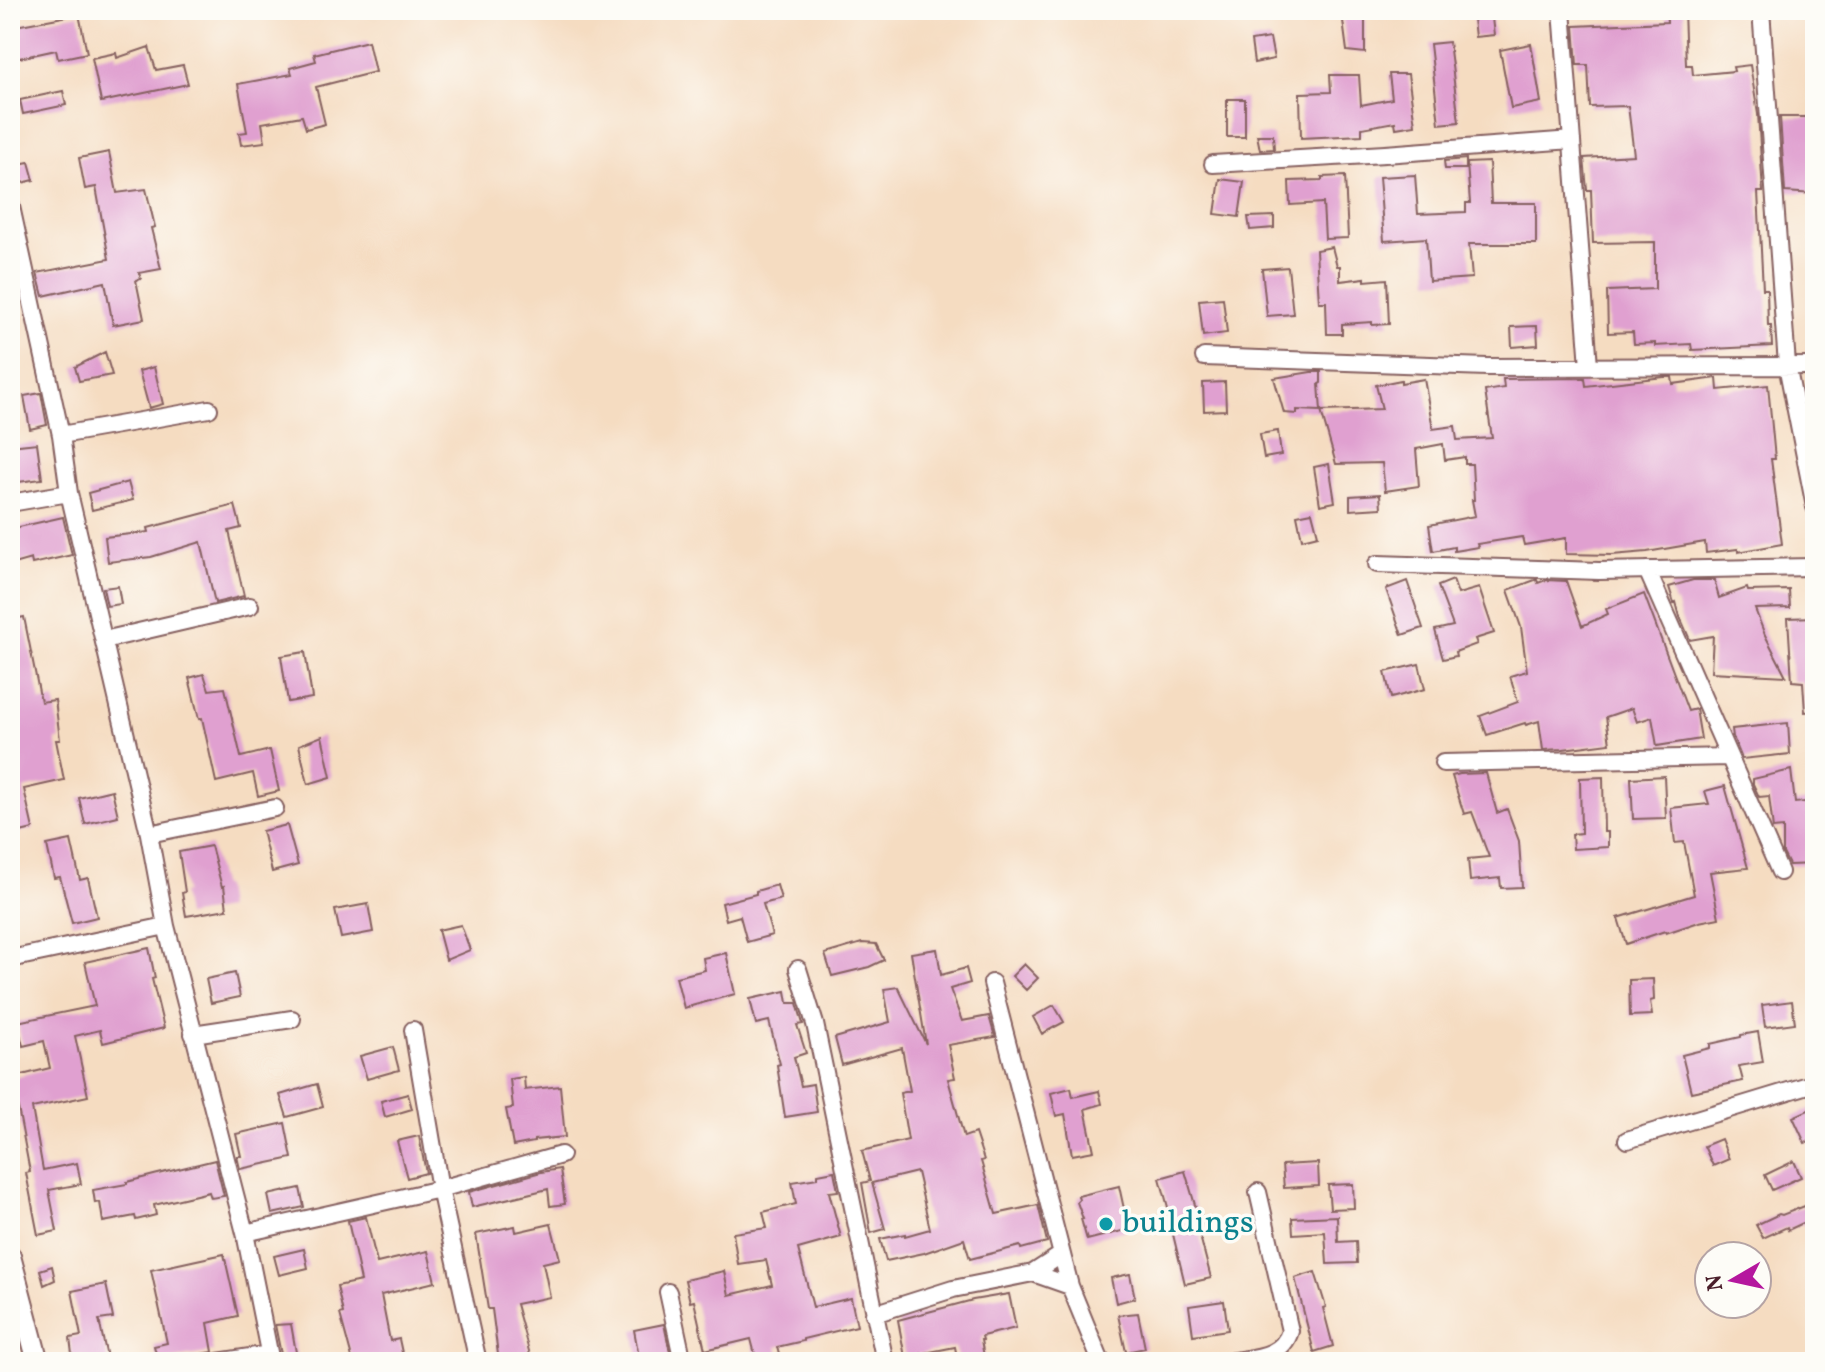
<svg xmlns="http://www.w3.org/2000/svg" width="1825" height="1372" viewBox="0 0 1825 1372" font-family="Vollkorn,serif">
<style>
.building{fill:#e0a0d0}
.lines{fill:none;stroke-linecap:round;stroke-linejoin:round}
.minor-casing{stroke:#866160;stroke-width:20}
.tertiary-casing{stroke:#866160;stroke-width:24}
.minor{stroke:#fff;stroke-width:16}
.tertiary{stroke:#fff;stroke-width:20}
.culture-dot{fill:#0f9aa8;stroke:#fdfcf7;stroke-width:3}
.labels{text-anchor:middle;dominant-baseline:central;stroke-width:7;stroke-linejoin:round;paint-order:stroke}
.culture-label{font-size:32px;fill:#0d838f;stroke:#fdfcf7;text-anchor:start}
</style>
<rect width="100%" height="100%" fill="#fdfcf7"/>
<filter id="ink" filterUnits="userSpaceOnUse"><feTurbulence type="fractalNoise" baseFrequency=".0125" numOctaves="2"/><feDisplacementMap in="SourceGraphic" scale="16" xChannelSelector="R" yChannelSelector="G"/><feConvolveMatrix kernelMatrix="1 2 1 2 8 2 1 2 1" color-interpolation-filters="sRGB"/></filter>
<filter id="wash" filterUnits="userSpaceOnUse"><feTurbulence type="fractalNoise" baseFrequency=".006" numOctaves="4" result="noise"/><feDisplacementMap in="SourceGraphic" scale="32" xChannelSelector="R" yChannelSelector="G"/><feGaussianBlur stdDeviation="1.8" result="paint"/><feColorMatrix in="noise" values="0 0 0 0 0 0 0 0 0 0 0 0 0 0 0 0 0 1.4 0 .05"/><feComposite in="paint" operator="in"/></filter>
<g filter="url(#wash)">
<rect width="100%" height="100%" fill="#f5dcc1"/>
<g id="blocks">
<path class="building" d="M1365 10V53L1347 51 1342 13Z
M1472 10H1491L1494 35 1475 37Z
M1666 10H1684L1686 65H1692L1693 75 1734 71 1733 67 1750 65 1758 114 1763 192H1758L1763 289H1767L1768 326H1771L1772 346 1692 350 1691 344 1655 346V343L1634 344 1633 332 1608 333 1607 291 1655 289V242L1593 243 1591 190H1587L1584 158 1634 155 1628 106 1590 107 1588 65H1577L1574 26 1667 22Z
M79 14 87 53 58 59 56 50 10 60V27Z
M1270 38 1274 59 1254 63 1251 41Z
M368 41 375 72 316 87 325 124 306 129 302 116 262 123 265 142 241 145 239 133 247 132 238 84 292 74 290 68 316 61 314 54Z
M1449 42 1459 122 1439 124 1430 44Z
M1531 44 1541 102 1511 108 1500 50Z
M149 47 156 70 183 65 188 84 101 102 92 58 116 53 117 58Z
M1389 74H1408L1415 125 1396 128 1395 122 1362 128V135L1301 138 1300 93 1331 92 1330 75H1359L1361 105 1392 99Z
M63 91 66 105 23 114 20 100Z
M1227 99H1245V137H1227Z
M1780 117H1815V194L1785 192Z
M1257 135H1273L1274 149 1260 150Z
M109 152 117 193 146 189 155 227 151 228 161 269 139 273 141 279 136 280 144 319 113 325 105 282 43 296 37 273 109 259 96 187 85 189 79 158Z
M1466 159V169H1445L1444 161Z
M29 162 34 180 18 184 13 165Z
M1489 162 1491 203H1536V244H1469L1472 278 1429 281 1426 238 1384 241 1379 177 1415 175 1418 214 1466 212V203H1470L1467 163Z
M1345 176 1348 238 1325 239 1323 203 1290 205 1289 181 1322 180V177Z
M1220 179 1244 182 1239 217 1215 214Z
M1274 216V228L1250 230 1248 217Z
M1332 247 1337 266H1340V281L1365 278V281L1387 279 1389 324 1372 325V322L1342 324V334H1327L1326 302H1319L1316 250Z
M1288 267 1293 314 1267 316 1262 269Z
M1223 298 1227 333 1203 336 1199 300Z
M1537 326 1538 345 1512 347 1511 327Z
M105 352 112 375 79 381 75 367Z
M154 367 163 404 149 408 139 371Z
M1311 372H1321V383L1319 384 1321 411 1297 410V414L1284 413 1274 378Z
M1664 377H1672L1673 384 1717 378 1718 390 1768 385 1775 459H1771L1782 544 1738 552V549L1706 553 1705 542 1647 552 1612 555 1566 554V538L1524 545 1522 537 1477 544 1478 547 1454 551V547L1433 551 1429 525 1475 516 1472 500H1474L1472 464H1465V457L1445 460 1443 444 1416 449 1419 486 1385 491 1382 463 1336 464 1321 411 1382 409 1376 385 1401 380V383L1424 379 1433 429 1455 426 1457 440 1492 438 1485 391 1504 388 1503 379 1585 378 1586 386Z
M1225 382 1226 410 1204 411 1203 383Z
M1815 391V450L1804 393Z
M41 393 47 425 30 429 24 396Z
M1278 431 1281 455 1264 458 1260 434Z
M37 443 42 479 10 483V446Z
M1329 464 1335 502 1320 505 1314 467Z
M128 482 133 500 92 510 88 493Z
M1380 494 1381 508 1350 510V496Z
M235 505 241 528 229 531 244 596 215 603 201 542 151 557 108 562 105 537 149 532 148 528Z
M1312 512 1318 535 1302 539 1297 515Z
M63 517 72 555 32 564 31 559 10 565V529Z
M1453 580 1458 594 1479 588 1494 633 1475 639 1477 644 1455 652 1456 656 1443 659 1435 630 1453 626 1438 586Z
M1535 580H1537L1538 583 1546 580 1566 581 1582 626 1608 614 1606 609 1644 594 1688 711 1696 709 1701 739 1657 746 1652 717 1637 722 1632 708 1606 717 1610 743 1563 749 1543 750 1539 721 1526 725 1525 723 1487 735 1480 716 1518 702 1510 676 1527 671 1521 627 1508 590Z
M1693 580H1714L1719 598 1747 588 1748 591 1789 590 1790 608 1755 609 1765 635 1786 676 1711 672 1713 636 1690 640 1680 617 1676 602 1674 603 1669 587Z
M1407 581 1423 628 1402 635 1386 589Z
M118 586 121 604 107 606 103 588Z
M24 617 41 702 55 700 60 740H56L64 780 24 789 33 829 12 834 10 824V620Z
M1815 617V711L1805 712 1803 682 1792 681 1788 618Z
M305 652 312 698 288 702 281 656Z
M1419 664 1425 689 1391 698 1385 672Z
M204 674 209 690 225 688 241 757 270 750 279 791 258 796 253 773 216 782 202 718 199 719 189 678Z
M1788 723 1790 754 1742 759 1733 737 1732 729Z
M322 736 331 777 308 784 299 745Z
M1791 770 1795 803 1815 801V864L1789 865 1783 853V828L1773 829 1769 796 1759 797 1753 784V779Z
M1486 773 1497 813 1507 809 1519 841 1522 887 1501 888 1500 878 1470 881 1468 859 1489 857 1472 812 1464 814 1452 776 1460 774Z
M1664 776 1666 818 1633 819 1631 778Z
M1603 777 1604 832H1608V847L1573 849 1572 834 1581 833 1580 778Z
M1725 786 1748 868 1710 872 1719 918 1699 922 1666 933 1665 931 1626 944 1618 918 1694 895 1684 842 1675 843 1671 808 1709 804 1705 791Z
M112 790 118 816 85 824 79 798Z
M287 825 298 865 272 872 262 831Z
M71 840 80 880 88 878 97 917 72 923 60 877 54 878 47 845Z
M211 846 222 887 224 886 227 909 186 916 182 893 185 892 179 852Z
M777 885 781 899 763 904 772 935 747 942 740 916 726 920 722 903 756 894V891Z
M368 904 373 932 341 938 335 910Z
M461 925 470 950 446 960 438 930Z
M862 943 876 944 884 960 869 967 832 976 825 954Z
M149 948 155 978 152 979 164 1028 103 1043 100 1030 75 1036 88 1096 32 1108 43 1170 77 1163 81 1184 49 1190 57 1231 38 1235 26 1173 30 1172 18 1108 10 1078 50 1068 44 1041 23 1046 17 1022 95 1006 85 962Z
M937 949 941 975 966 968 970 983 950 989 962 1021 989 1016 995 1037 948 1045 955 1078 948 1079 964 1137 975 1133 984 1160 981 1161 996 1214 1038 1205 1047 1242 1021 1249 1020 1246 970 1259 964 1239 924 1253 886 1261 880 1239 905 1234V1236L930 1229 917 1172 872 1183 885 1229 871 1233 862 1183 870 1181 862 1151 908 1140 900 1093 910 1091 902 1048 842 1065 835 1038 890 1022 884 989 898 987 926 1044 911 953Z
M726 953 735 994 684 1008 676 977 705 970 703 958Z
M1024 964 1038 978 1026 990 1012 976Z
M235 973 240 997 211 1003 206 979Z
M1653 979 1654 1000 1650 1001 1652 1015 1630 1016 1629 980Z
M786 991 788 1003H797L803 1024 797 1025 806 1053 794 1057 801 1086 813 1084 817 1112 785 1117 777 1065 780 1064 769 1021 756 1024 750 999Z
M1792 1001 1795 1023 1765 1027 1762 1005Z
M1054 1005 1064 1022 1042 1034 1033 1017Z
M1758 1032 1763 1062 1739 1066 1743 1081 1691 1092 1682 1055 1710 1048V1044L1741 1037V1035Z
M393 1047 399 1070 367 1079 360 1056Z
M524 1077 525 1090 560 1086 565 1137 534 1140V1142L513 1146 506 1109 513 1108 510 1079Z
M317 1084 323 1107 287 1117 280 1095Z
M1071 1088 1073 1097 1099 1091 1102 1104 1085 1109 1094 1151 1072 1155 1065 1114 1056 1116 1051 1093Z
M408 1094 412 1109 385 1117 381 1101Z
M1815 1107V1139L1805 1143 1793 1117Z
M285 1123 292 1158 240 1169 237 1156H241L236 1134Z
M419 1136 426 1173 407 1178 397 1141Z
M1721 1139 1729 1159 1713 1166 1704 1146Z
M215 1160 224 1196 211 1198 209 1192 154 1205 156 1215 136 1220 135 1216 103 1222 100 1202 95 1203 93 1190 127 1184V1182L154 1175Z
M1794 1161 1801 1177 1772 1190 1765 1175Z
M1318 1163 1319 1186 1284 1188 1282 1165Z
M560 1169 565 1204 550 1206 548 1189 472 1207 469 1192 541 1172Z
M834 1171 838 1191 829 1192 841 1237 798 1249 813 1307 851 1298 857 1326 803 1339V1341L777 1347 781 1362H757L751 1339 705 1350 694 1301 690 1302 685 1280 724 1271 729 1295 772 1285 766 1260 738 1264 733 1233 767 1228 763 1212 796 1204 792 1182 818 1178V1174Z
M1185 1171 1198 1215H1201L1206 1235 1200 1236 1211 1278 1185 1284 1170 1222H1172L1160 1178Z
M1353 1184 1354 1208 1330 1209 1328 1185Z
M1119 1186 1124 1209H1127L1130 1229 1087 1240 1081 1219H1083L1077 1202 1079 1200 1078 1196Z
M300 1188 304 1207 272 1214 268 1195Z
M1815 1202V1247L1803 1223 1788 1230 1787 1227 1763 1238 1756 1225 1779 1214 1782 1215Z
M1337 1216 1338 1242 1356 1241 1357 1263 1327 1264 1325 1232 1293 1234 1292 1218Z
M366 1217 377 1263 428 1251 435 1282 381 1295 390 1341 399 1339 404 1362H353L340 1314 343 1313 337 1286 361 1281 348 1221Z
M551 1224 560 1259 543 1263 550 1297 516 1304 532 1362H499L492 1309H488L476 1234 515 1226 516 1232Z
M304 1249 308 1268 279 1275 274 1256Z
M224 1254 238 1316 208 1323 213 1352 158 1361 154 1346 167 1343 151 1270Z
M52 1266 55 1280 44 1285 40 1270Z
M1315 1272 1326 1307 1323 1308 1333 1346 1314 1352 1295 1278Z
M1130 1274 1135 1298 1116 1303 1111 1278Z
M106 1284 113 1318 99 1320 108 1362H73L70 1338 81 1336 72 1291Z
M1009 1294 1016 1328 982 1336 983 1340H981L985 1362H958L955 1347 905 1357 898 1320 973 1300Z
M1224 1301 1228 1330 1193 1335 1189 1306Z
M1138 1313 1145 1348 1126 1352 1118 1315Z
M291 1324 297 1358 282 1359 275 1325Z
M664 1324 672 1362H640L634 1330Z"/>
</g>
</g>
<g filter="url(#ink)">
<use href="#blocks" fill-opacity="0" stroke="#866160" stroke-width="2"/>
<g class="lines">
<defs>
<path id="minor" d="M1562 10 1589 366
M1761 10 1787 365 1815 507
M1213 164 1385 154 1572 140
M10 202 61 435 69 493 149 834 166 926 245 1233 271 1362
M1204 357 1487 367 1815 366
M61 435 209 409
M10 503 69 493
M1377 564 1599 571 1815 567
M1647 570 1780 872
M104 640 250 606
M1443 763 1729 757
M149 834 275 808
M10 959 166 926
M798 969 815 1024 885 1362
M992 983 1070 1286 1101 1362
M413 1030 440 1189 478 1362
M193 1034 292 1019
M1627 1140 1815 1083
M245 1233 440 1189 561 1155
M1033 1273 1070 1286
M668 1292 683 1362
M874 1314 953 1289 1033 1273 1061 1255
M218 1362 269 1354
M1230 1362C1254 1357 1282 1358 1290 1331L1258 1192"/>
<path id="tertiary" d="M10 1256 38 1362"/>
</defs>
<use href="#minor" class="minor-casing"/>
<use href="#tertiary" class="tertiary-casing"/>
<use href="#minor" class="minor"/>
<use href="#tertiary" class="tertiary"/>
</g>
</g>
<circle class="culture-dot" cx="1106" cy="1224" r="8"/>
<g class="labels">
<g class="culture-label">
<text x="1122" y="1224">buildings</text>
</g>
</g>
<rect width="1825" height="1372" fill="none" stroke="#fdfcf7" stroke-width="40"/>
<g transform="translate(1733 1280) rotate(261)"><circle r="38" fill="#fdfcf7" stroke="#b5a4a5" stroke-width="2"/>
<path d="M0-6L14 30L0 20L-14 30Z" fill="#b5179e"/>
<text y="-12" font-size="22" font-weight="bold" text-anchor="middle" fill="#4a1f2b">N</text>
</g>
</svg>
